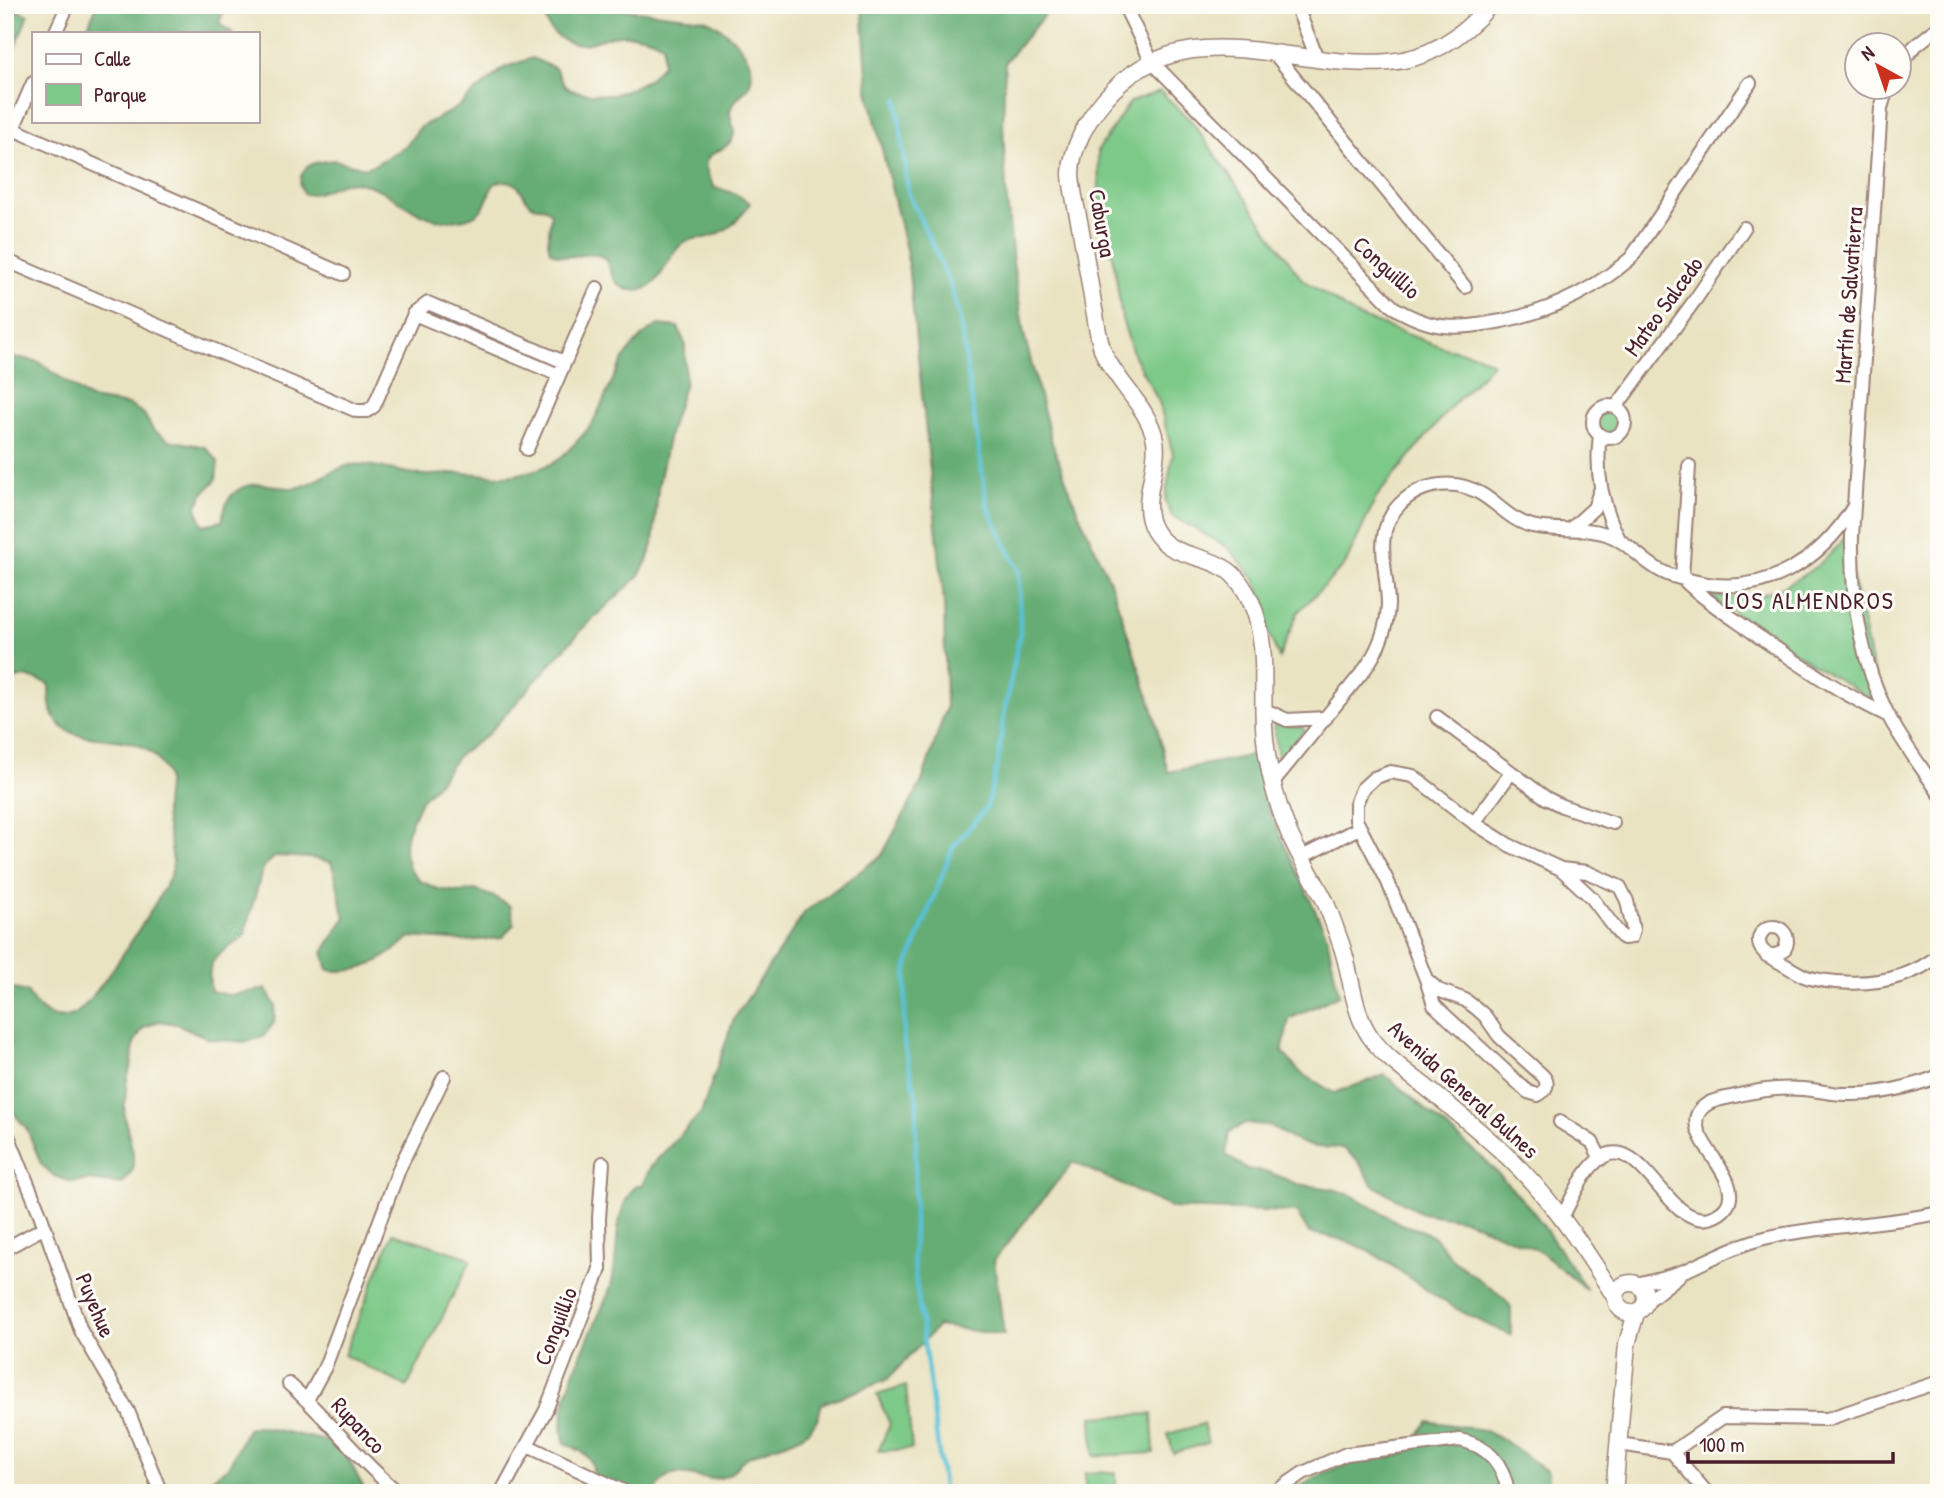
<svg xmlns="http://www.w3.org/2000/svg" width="1944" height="1498" viewBox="0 0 1944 1498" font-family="'Patrick Hand',sans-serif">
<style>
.green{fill:#7dc988;stroke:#64745a;stroke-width:2}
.forest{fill:#66ad74;stroke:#586650;stroke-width:2}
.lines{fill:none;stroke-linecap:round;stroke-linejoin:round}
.stream{stroke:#5ac1d7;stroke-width:4.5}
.minor-casing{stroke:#9a8176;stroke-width:16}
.tertiary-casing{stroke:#9a8176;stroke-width:19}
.minor{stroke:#fff;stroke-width:12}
.tertiary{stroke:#fff;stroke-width:16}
.labels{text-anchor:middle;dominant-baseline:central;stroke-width:6;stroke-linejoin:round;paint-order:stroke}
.street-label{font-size:23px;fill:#4a1f2b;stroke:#fdfcf7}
.neighbourhood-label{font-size:24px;letter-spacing:2px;fill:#4a1f2b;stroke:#fdfcf7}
</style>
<rect width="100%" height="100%" fill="#fdfcf7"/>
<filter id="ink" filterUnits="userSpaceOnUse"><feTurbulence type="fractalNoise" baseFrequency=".0143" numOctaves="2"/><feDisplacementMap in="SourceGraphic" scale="14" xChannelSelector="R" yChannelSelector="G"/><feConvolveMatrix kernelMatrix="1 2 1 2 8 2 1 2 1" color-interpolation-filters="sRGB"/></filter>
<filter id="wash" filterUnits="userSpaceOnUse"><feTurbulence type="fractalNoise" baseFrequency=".00686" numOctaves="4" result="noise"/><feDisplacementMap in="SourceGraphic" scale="28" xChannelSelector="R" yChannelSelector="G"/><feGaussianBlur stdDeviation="1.57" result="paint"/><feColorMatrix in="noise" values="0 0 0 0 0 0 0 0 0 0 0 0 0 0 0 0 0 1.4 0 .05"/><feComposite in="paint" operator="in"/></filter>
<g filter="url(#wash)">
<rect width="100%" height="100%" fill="#eae3c2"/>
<path class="green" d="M1160 91 1193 123 1301 278 1357 316 1445 348 1478 355 1493 363 1450 408 1377 496 1345 565 1298 612 1279 658 1269 634 1256 581 1229 548 1172 516 1165 501 1173 454 1159 402 1134 356 1122 319 1115 269 1099 197 1098 150 1130 102Z
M1596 422a13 13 0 1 1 26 0a13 13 0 1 1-26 0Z
M1845 537 1846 546 1880 704 1824 671 1697 589C1705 591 1714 596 1723 597 1765 605 1821 570 1845 537Z
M1278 722 1287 726 1303 727 1304 730 1281 760 1278 759 1274 725Z
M393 1233 467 1257 471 1260 407 1387 344 1355Z
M906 1386 912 1449 878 1451 890 1424 877 1395Z
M1152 1414 1154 1453 1094 1456 1092 1417Z
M1203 1424 1208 1443 1173 1453 1168 1434Z
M1116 1472V1490L1085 1491V1473Z"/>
<path class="forest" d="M5 5 28 15 5 72Z
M97 5H226L219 23 233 33H85Z
M559 5H618L621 9 704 19C725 26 762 61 749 85 745 94 732 99 730 111 729 120 737 128 733 137 724 159 689 146 715 188L734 193 750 203C740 220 724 235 704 238 696 238 690 239 683 243 664 257 662 295 630 290 614 287 610 272 606 258 582 247 573 265 550 251L548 242 551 213 544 207C519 210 528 180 503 181 481 182 498 215 459 220 415 225 398 191 360 183 339 178 324 196 304 194L300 185 301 176 307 167 315 163 334 160 365 168 374 165 406 146 420 127 455 109 504 68 532 58 555 68 564 85 571 90 591 94 612 95 632 88 649 79 663 64V45C649 34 622 32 605 38 598 40 591 43 584 44 566 45 545 33 546 14Z
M862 5H1048V11L1005 62 1003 123 1006 190 1013 263 1024 334 1052 443 1078 512 1110 581 1153 710 1168 772 1253 755 1271 815 1327 936 1339 995 1289 1019 1282 1052 1300 1072 1334 1093 1385 1075 1486 1161 1533 1211 1587 1290 1538 1250 1466 1220 1422 1213 1373 1185 1358 1161 1343 1148 1313 1147 1292 1139 1270 1126 1246 1123 1229 1132 1226 1155 1247 1169 1271 1173 1297 1184 1333 1189 1353 1196 1401 1224 1421 1230 1434 1237 1454 1261 1503 1297 1511 1307V1335C1484 1324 1458 1311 1434 1295 1387 1264 1369 1241 1309 1233L1296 1212 1172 1208 1073 1162 994 1260 1004 1335 938 1326 887 1380 821 1404C817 1448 766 1442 742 1461 736 1466 734 1473 726 1476 699 1488 672 1455 655 1493H593C596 1462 593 1455 565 1443 551 1407 592 1332 607 1297 623 1261 608 1217 636 1185L642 1186 651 1166 701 1113 734 1019 805 912 882 855 922 781 946 708 944 601 907 254 868 90Z
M658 325 678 327 685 344V382L669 434 658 488 653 545 647 561 638 577 586 625 487 735 458 756 435 786 421 800 407 832 404 850 409 868 420 881 438 889 458 892 476 890 494 897 510 906 514 924 502 938 466 941 410 937C385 960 362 975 328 970L323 952 345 918C339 899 338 880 331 862L312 858 276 856 263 867 244 937C220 954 204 957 211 991L230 995 266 989 275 1005 274 1023 263 1037 246 1042 210 1039 177 1024 159 1021 143 1028 134 1043 132 1062 127 1079 124 1115 133 1153V1170L122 1184 88 1180 71 1182 54 1176 41 1164 27 1129 5 1103V987L27 992C36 1008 52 1024 73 1015 91 1008 165 893 172 871 176 859 166 829 165 814 164 801 168 789 167 777 166 771 163 767 160 763 136 724 79 753 56 720 49 710 49 696 49 684 32 677 23 675 5 680V358H21L39 362 90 399 129 405 144 414 153 430 169 440 205 447 218 461 216 480 204 492 196 508 203 525 222 521C225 499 234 485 259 484 271 484 282 489 295 488 315 485 331 469 350 465 369 462 403 474 424 475 436 476 449 473 461 473 481 473 500 479 519 474 530 472 545 467 555 462 563 457 590 429 594 420 613 384 621 346 658 325Z
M1428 1421 1483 1430 1503 1440 1548 1472V1493H1289C1314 1476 1345 1463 1374 1457 1383 1455 1394 1458 1402 1455 1414 1450 1420 1430 1428 1421Z
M257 1426 331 1442C352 1454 353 1475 368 1493H193L229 1466 247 1429Z"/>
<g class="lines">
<path class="stream" d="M897 99 908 192 950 283 960 320 987 505 1019 572 1020 633 1004 715 998 764 987 807 953 847 907 967 903 1039 917 1100 913 1259 944 1493"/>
</g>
</g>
<g filter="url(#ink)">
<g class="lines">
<defs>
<path id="minor" d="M1124 5 1152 62 1393 307C1434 332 1457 329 1502 321 1551 311 1593 291 1631 258L1750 83
M1296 5 1317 58
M55 33 68 5
M1274 53 1465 287
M1898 66 1915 46 1939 27
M1887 88 1881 108 1852 536C1851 598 1860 659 1888 715 1902 742 1922 768 1939 793
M13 129 343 274
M5 147 33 83
M5 260 357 411H367L374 406 414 314 428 303 564 362
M414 314 559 375
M1593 422a16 16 0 1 1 32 0a16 16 0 1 1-32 0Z
M1616 407 1695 300 1744 228
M1600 435C1595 473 1602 506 1620 541
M527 449 597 288
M1689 466 1682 578C1704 600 1730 616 1755 634 1798 663 1841 694 1889 716
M1572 528 1594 508 1600 491
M1265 710 1287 720 1326 718
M1437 717 1546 798 1562 806 1613 823
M1273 782 1365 669C1379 649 1387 629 1388 605 1388 569 1371 534 1400 504 1422 482 1457 478 1483 495 1500 506 1512 521 1532 526 1556 532 1582 526 1606 534 1628 541 1642 562 1663 572 1672 577 1683 579 1693 581 1761 598 1819 564 1854 506
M1474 823 1511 773
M1302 857 1359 828
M1759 941a14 14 0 1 1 28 0a14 14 0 1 1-28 0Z
M1766 955C1779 961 1792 970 1804 976 1814 980 1826 981 1836 982 1873 985 1909 980 1939 955
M1426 979 1388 882 1356 820V804L1362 789 1374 778 1390 772 1413 776 1474 823 1509 845 1561 869 1592 898 1621 936 1624 938 1631 937 1633 930 1627 901 1620 887 1587 872 1561 869
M1426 979 1438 990 1465 1000 1476 1008 1485 1016 1499 1036 1543 1076C1550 1084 1546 1090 1538 1095L1528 1092 1434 1005Z
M1560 1122 1592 1142 1601 1159
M5 1128 40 1214 81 1331 128 1411 161 1493
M1561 1220C1571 1201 1581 1175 1597 1161 1640 1125 1666 1228 1709 1218 1716 1216 1723 1212 1727 1206 1747 1174 1666 1127 1709 1103 1717 1099 1727 1098 1735 1096 1758 1090 1779 1087 1803 1089 1817 1090 1831 1094 1845 1094 1878 1095 1909 1088 1939 1076
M5 1249 45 1227
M1638 1284C1654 1279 1673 1276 1689 1269 1715 1257 1741 1243 1769 1237 1825 1225 1883 1225 1939 1213
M1646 1302 1680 1275
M289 1384C328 1418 358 1460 399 1493
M307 1400 325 1367 400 1167 444 1077
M1619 1444 1672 1452 1707 1493
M528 1446 627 1493
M1672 1452 1723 1417 1827 1419 1939 1382
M501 1493 546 1410 600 1269 599 1218 603 1163
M1274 1493 1303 1473 1346 1454 1460 1440C1489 1446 1504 1465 1508 1493"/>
<path id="tertiary" d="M1490 5C1464 35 1430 59 1389 62 1289 71 1183 6 1104 100 1088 119 1071 148 1071 174 1072 194 1079 217 1082 237 1086 261 1090 285 1094 309 1097 324 1098 340 1104 354 1117 382 1150 410 1155 440 1160 469 1138 502 1154 530 1170 558 1201 553 1224 568 1236 574 1247 592 1252 604 1270 648 1260 694 1265 739 1268 769 1276 801 1287 828 1297 853 1313 877 1325 901 1331 915 1336 930 1341 944 1352 974 1352 1013 1372 1039 1386 1058 1408 1073 1427 1088 1451 1107 1474 1126 1497 1147 1544 1188 1582 1244 1615 1297
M1616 1298a15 15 0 1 1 30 0a15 15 0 1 1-30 0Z
M1614 1493 1627 1344 1636 1313"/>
</defs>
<use href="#minor" class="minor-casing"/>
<use href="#tertiary" class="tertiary-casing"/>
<use href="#minor" class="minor"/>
<use href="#tertiary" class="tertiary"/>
</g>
</g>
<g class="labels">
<g class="street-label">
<text transform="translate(1103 223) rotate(80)">Caburga</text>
<text transform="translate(1387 267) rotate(42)">Conguillio</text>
<text transform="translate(1848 295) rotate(-86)">Martín de Salvatierra</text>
<text transform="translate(1663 306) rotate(-54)">Mateo Salcedo</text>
<text transform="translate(1464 1089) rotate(42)">Avenida General Bulnes</text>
<text transform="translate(96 1305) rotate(67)">Puyehue</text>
<text transform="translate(555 1326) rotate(-69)">Conguillio</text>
<text transform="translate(359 1425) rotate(47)">Rupanco</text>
</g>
<g class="neighbourhood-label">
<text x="1810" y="600">LOS ALMENDROS</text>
</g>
</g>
<rect width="1944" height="1498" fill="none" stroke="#fdfcf7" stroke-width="28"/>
<rect x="32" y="32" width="228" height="91" fill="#fdfcf7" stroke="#b5a4a5" stroke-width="2"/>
<rect x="46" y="54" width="35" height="10" fill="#ffffff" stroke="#b5a4a5" stroke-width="2"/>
<text x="94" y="66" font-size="21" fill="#4a1f2b">Calle</text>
<rect x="46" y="84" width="35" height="21" fill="#7dc988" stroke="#b5a4a5" stroke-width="2"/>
<text x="94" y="102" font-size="21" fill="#4a1f2b">Parque</text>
<g transform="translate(1878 66) rotate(320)"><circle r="33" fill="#fdfcf7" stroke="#b5a4a5" stroke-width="2"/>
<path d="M0-5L12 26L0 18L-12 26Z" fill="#c8321e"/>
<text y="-10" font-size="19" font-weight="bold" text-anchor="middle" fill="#4a1f2b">N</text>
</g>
<path d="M1688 1452v10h205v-10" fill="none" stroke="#4a1f2b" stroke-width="3.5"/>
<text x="1699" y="1452" font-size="21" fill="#4a1f2b" stroke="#fdfcf7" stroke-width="5" paint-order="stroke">100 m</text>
</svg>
